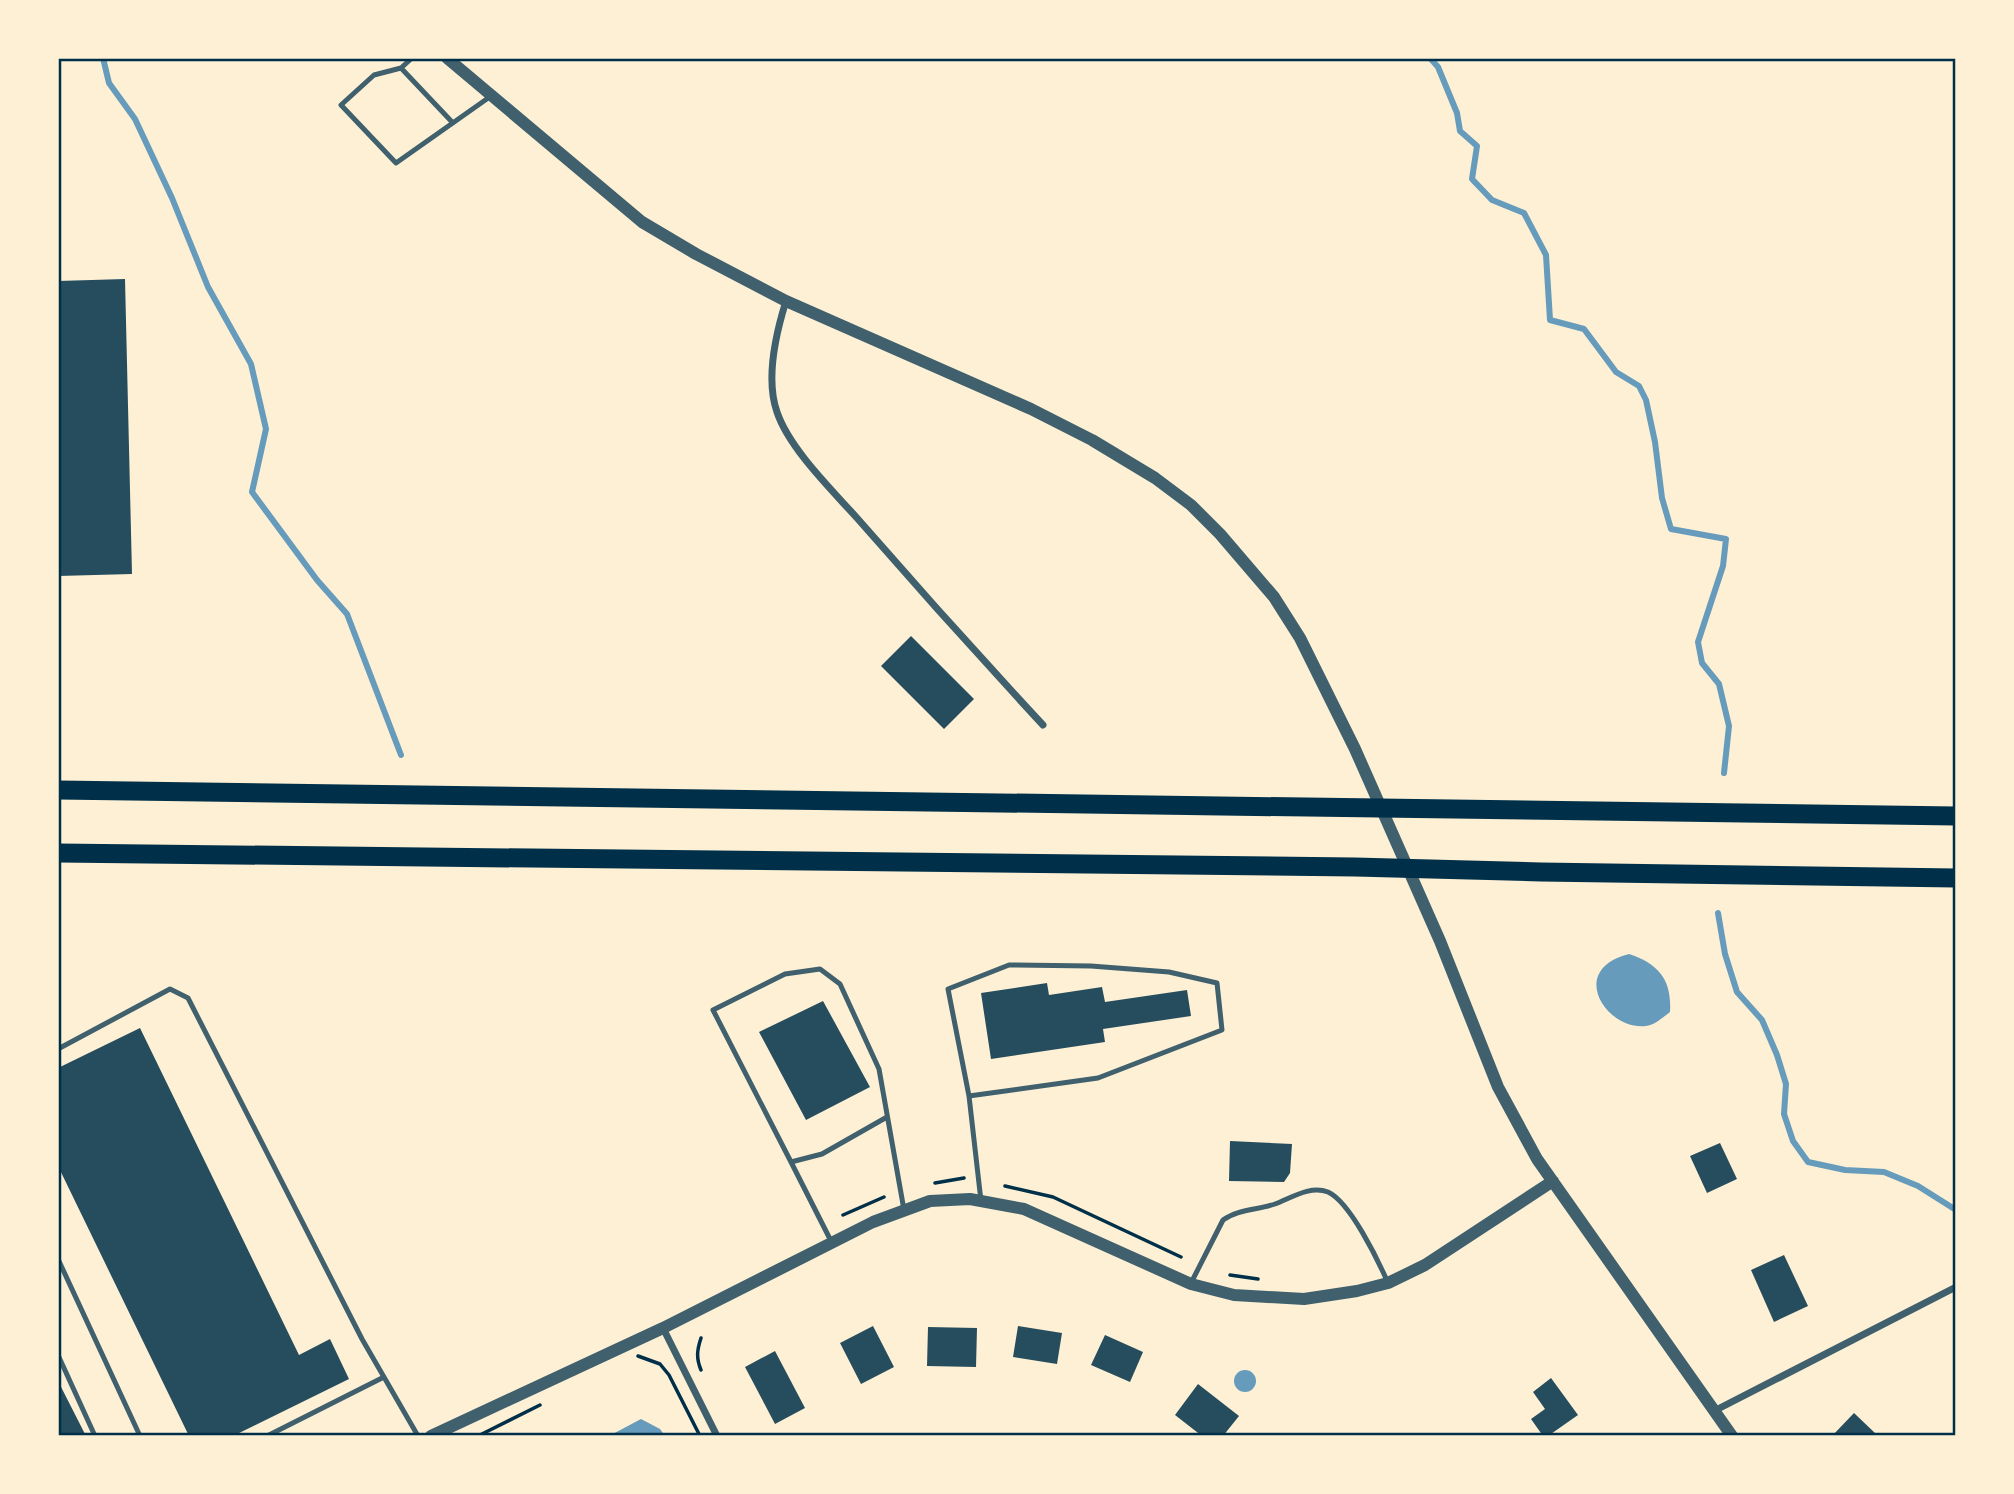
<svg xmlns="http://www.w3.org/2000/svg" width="2014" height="1494" viewBox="0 0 2014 1494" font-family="Raleway,sans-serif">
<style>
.water{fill:#669bbc}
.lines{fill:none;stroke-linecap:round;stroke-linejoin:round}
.stream{stroke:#669bbc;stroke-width:6}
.building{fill:#264d5e}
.path{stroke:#003049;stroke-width:3.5}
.service{stroke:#3f606c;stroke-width:5}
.minor{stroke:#3f606c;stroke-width:7}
.tertiary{stroke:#3f606c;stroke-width:12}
.motorway{stroke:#003049;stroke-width:19}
.neatline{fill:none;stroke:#003049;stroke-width:2.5}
</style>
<rect width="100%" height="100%" fill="#fdf0d5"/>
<path class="water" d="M1629 954C1659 964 1672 980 1670 1012 1663 1017 1655 1025 1646 1026 1607 1031 1566 970 1629 954Z
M1234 1381a11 11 0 1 1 22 0a11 11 0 1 1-22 0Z
M641 1419 660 1429 665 1436H609Z"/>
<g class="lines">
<path class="stream" d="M103 58 109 83 135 119 172 198 208 287 251 364 266 429 252 492 317 580 347 614 401 755
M1430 58 1438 67 1457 113 1460 131 1477 146 1472 179 1492 200 1524 213 1546 255 1550 320 1584 329 1616 372 1639 386 1646 400 1655 442 1662 498 1671 529 1726 539 1723 566 1698 642 1702 663 1719 684 1729 726 1724 773
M1718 913 1725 954 1737 992 1762 1020 1777 1055 1786 1084 1784 1114 1793 1141 1808 1162 1845 1170 1884 1172 1918 1186 1956 1210"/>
</g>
<path class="building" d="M125 279 132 574 58 576V281Z
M911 636 974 699 944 729 881 666Z
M1047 983 1049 995 1102 987 1105 1002 1187 990 1191 1016 1103 1029 1105 1042 991 1059 981 993Z
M823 1001 870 1087 806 1120 759 1032Z
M140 1028 299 1355 330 1339 349 1379 233 1436H189L58 1166V1068Z
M1230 1141 1292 1144 1290 1173 1284 1182 1229 1181Z
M1720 1143 1737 1179 1707 1193 1690 1156Z
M1784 1255 1808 1306 1774 1322 1751 1270Z
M873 1326 894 1367 861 1384 840 1343Z
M1018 1326 1062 1333 1057 1364 1013 1357Z
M928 1327 977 1328 976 1367 927 1366Z
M1105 1335 1143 1352 1130 1382 1091 1365Z
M775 1351 805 1408 775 1424 745 1367Z
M1551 1378 1578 1415 1548 1436H1543L1531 1419 1545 1409 1533 1392Z
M58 1381 86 1436H58Z
M1198 1384 1239 1416 1223 1436H1202L1175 1415Z
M1854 1413 1875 1433 1872 1436H1832Z"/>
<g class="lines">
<path class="path" d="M935 1183 964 1178
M1005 1186 1053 1197 1181 1257
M843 1215 884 1197
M1230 1275 1258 1279
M638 1356 660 1364 669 1375 700 1436
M701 1370C696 1358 697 1350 701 1338
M478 1436 540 1405"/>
<path class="service" d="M412 58 401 68 374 75 341 105 396 163 491 96
M401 68 453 123
M58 1049 170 989 188 998 362 1339 418 1436
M969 1096 948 989 1009 965 1091 966 1169 972 1217 983 1222 1030 1098 1078 969 1096 981 1201
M887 1117 822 1154 791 1162 713 1010 785 974 820 969 840 984 879 1069 904 1210
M791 1162 831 1241
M58 1259 140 1436
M1191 1283 1223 1220C1238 1209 1258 1210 1275 1204 1291 1198 1310 1185 1328 1192 1350 1202 1378 1260 1388 1283
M58 1355 95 1436
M267 1436 384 1377"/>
<path class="minor" d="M786 301C776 333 765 378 777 412 789 448 831 489 857 518 918 588 980 657 1043 725
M663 1328 717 1436
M1714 1411 1956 1287"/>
<path class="tertiary" d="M447 58 642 222 696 254 786 301 1031 409 1092 440 1155 478 1191 505 1220 534 1274 597 1300 638 1355 749 1440 941 1498 1087 1537 1159 1732 1436
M431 1436 663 1328 873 1222 930 1201 970 1199 1024 1209 1191 1284 1234 1295 1304 1299 1357 1291 1388 1283 1425 1265 1553 1181"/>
<path class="motorway" d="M58 790 1956 816
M58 853 1355 867 1541 872 1956 878"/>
</g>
<rect width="2014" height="1494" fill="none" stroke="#fdf0d5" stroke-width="119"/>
<rect x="60" y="60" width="1894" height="1374" class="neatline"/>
</svg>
